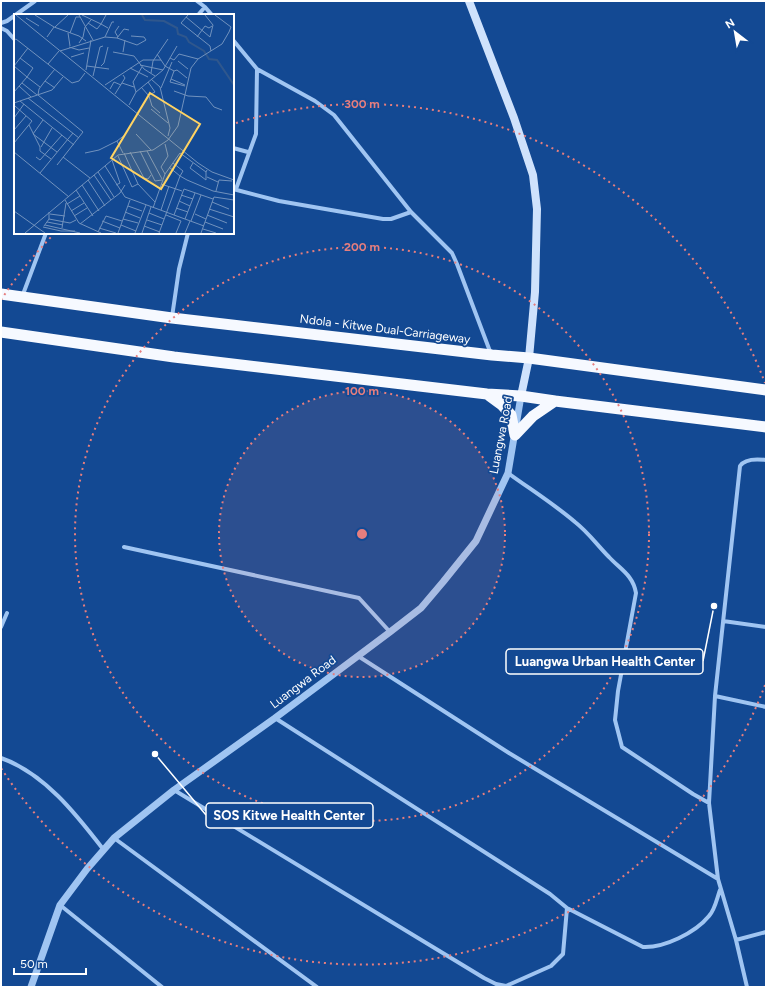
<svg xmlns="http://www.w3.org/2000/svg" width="767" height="988" viewBox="0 0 767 988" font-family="Figtree,sans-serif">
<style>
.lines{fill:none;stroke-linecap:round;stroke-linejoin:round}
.minor{stroke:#a0c5f2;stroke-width:4}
.tertiary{stroke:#a0c5f2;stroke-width:7}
.secondary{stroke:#cfe2fc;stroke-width:8}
.trunk{stroke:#f6f9ff;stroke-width:11}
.ring{fill:none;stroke:#e67e7e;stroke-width:2;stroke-dasharray:2 4}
.labels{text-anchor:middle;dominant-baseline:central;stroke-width:3.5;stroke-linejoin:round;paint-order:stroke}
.street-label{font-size:12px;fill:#fff;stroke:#134993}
.inset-river{fill:none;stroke:#2f578d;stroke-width:2}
.inset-road{fill:none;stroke:#7192be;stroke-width:1}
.view{fill:#ffd362;fill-opacity:0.15;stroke:#ffd362;stroke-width:2}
.inset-edge{fill:none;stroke:#fff;stroke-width:2}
.centre{fill:#e67e7e;stroke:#134993;stroke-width:2}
.ring-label{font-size:12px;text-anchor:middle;font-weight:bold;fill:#e67e7e;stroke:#134993;stroke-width:3.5;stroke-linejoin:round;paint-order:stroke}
.leader{fill:none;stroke:#fff;stroke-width:1.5}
.callout-dot{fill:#fff;stroke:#134993;stroke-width:1.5}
.callout{fill:#134993;stroke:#fff;stroke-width:1.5}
.callout-label{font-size:13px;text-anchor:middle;font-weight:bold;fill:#fff}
</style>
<rect width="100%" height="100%" fill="#134993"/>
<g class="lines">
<path class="minor" d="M197 1 205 7 212 15
M198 15 205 7
M1 23 7 21 35 1
M1 28 7 31 15 40
M233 40 257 69 315 101 334 115 411 212 452 253 457 264 491 354
M233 148 248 152
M233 189 279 201 383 219H391L411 212
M236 189 256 134 257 69
M22 297 46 233
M172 317 179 269 188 233
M508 473C530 489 554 504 575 522 588 532 598 546 609 557 620 569 633 575 636 593L618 691 615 720 622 747 693 794 709 803
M124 547 359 598 390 632
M723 621 766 627
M1 627 7 613
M358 656 509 753 718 879
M715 696 766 707
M275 718 550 894 567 908 643 947C664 948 695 933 709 916 715 910 717 898 720 890
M1 758C44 773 76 814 103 849
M174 790 484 978 496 984 506 986 551 966 563 954 567 908
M114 838 317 987
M60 905 162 987
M736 940 766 932
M747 987 736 940 718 879 709 803 715 696 740 466C745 458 758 459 766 460"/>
<path class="tertiary" d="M31 987 60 905 87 869 114 838 174 790 275 718 390 632 421 608 443 582 476 541 508 473 521 396"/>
<path class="secondary" d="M469 1 514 118 533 175 537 209 535 292 529 358 521 396"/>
<path class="trunk" d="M1 294 172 318 492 355 529 358 766 390
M1 332 174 357 487 394 521 396 555 401 766 427
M487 394 502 405 511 415 515 435
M515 435 533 416 555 401"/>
</g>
<circle cx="362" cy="534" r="143" fill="#e67e7e" fill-opacity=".12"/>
<g class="ring">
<circle cx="362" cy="534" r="143"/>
<circle cx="362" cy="534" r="287"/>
<path d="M765 685A430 430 0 0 1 1 768M1 300A430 430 0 0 1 53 235M236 123A430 430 0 0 1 765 383"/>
</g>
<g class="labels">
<g class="street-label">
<text transform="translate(385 329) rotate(7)">Ndola - Kitwe Dual-Carriageway</text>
<text transform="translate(501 435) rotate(-79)">Luangwa Road</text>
<text transform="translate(303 682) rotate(-37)">Luangwa Road</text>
</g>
</g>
<g transform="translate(14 14)">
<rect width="220" height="220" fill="#134993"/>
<path class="inset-river" d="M128 1 131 6 150 7 163 14 164 20 172 23 175 28 190 37 195 45 203 46 220 71"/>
<path class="inset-road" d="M2 1 184 149 198 158 220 166M21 1 40 13 65 22 72 27M65 1 79 26M68 1 87 10 92 1M174 1 167 9 196 32 197 37M172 3 196 23 199 11 191 1M12 4 25 12M74 9 83 15 87 10 94 14M41 13 54 1M54 19 56 32M56 19 62 3H66M117 22 130 23 132 26 123 31M33 23 40 13M91 23 98 8H100M104 23 101 18 105 12M183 23 191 12 195 14 198 12M103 24 110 15 115 16M0 26 2 25 58 69 65 67 71 59M65 29 69 23 71 13 77 6M55 33 65 36 75 34M46 37 91 23 103 24 123 31M99 38 120 42 130 55 141 62M109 38 111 26M143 40 151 52 160 57 163 56 173 64M57 43 70 39M6 44 19 54 13 63 26 73M156 44 160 46 165 40 184 45M164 47 174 55M34 50 45 37M126 51 149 56M0 52 14 34M73 52 95 55M87 52 90 49 94 33M116 54 134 63M72 56 77 26M160 57 156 68 171 72M137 59 139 47 154 25M79 62 86 33 89 32M137 65 146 73 156 114 154 122M157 65 171 71M31 67 41 55M134 68 141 78 135 81M8 69 23 81M108 69 120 73M91 71 129 46H147M5 72 17 83M127 73 135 82 138 92 146 99M41 74 31 67 25 75 24 81 69 118 43 151M147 74 158 48M96 75 100 68 107 71M160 77 174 82 192 83 200 93 208 96M0 78 13 63 0 52M122 78 119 68 128 53M101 80 111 64 109 61M14 84 65 124M6 87 60 131M0 89 38 76 49 63M115 91 122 78 149 56 163 32M137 95 154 109M0 104 10 90M15 111 26 133V137L37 145M0 116 12 102M19 120 43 138M19 120 29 106M122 120 137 136M154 126 164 112 177 54 184 45 208 30 215 18 217 13 201 1M0 129 18 107 1 92M151 130 154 142 147 153 151 160M27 133 38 114M126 137 141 167 148 166M133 137 148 165M0 138 55 183M116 138 130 164 134 165 137 161M71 139 85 136 103 127M109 139 103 127 112 120M104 142 118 173 124 170 110 139M22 143 26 146 48 121M49 143 76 164M98 146 106 169 102 171M159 149 169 157 166 162 173 166 199 177 220 181M179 149 176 154 192 166V158M91 152 111 183 190 212M84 158 100 183M26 159 59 119M80 161 97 186M193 163 204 168M74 166 91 192M124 170 141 188M147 170 168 177M68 171 85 197M62 176 79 202M202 177 205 166 218 167M167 181 179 185M51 186 65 209 87 219M165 187 176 192M198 188 215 195M53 190 66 182M114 192 128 197M139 194 151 160 166 139 192 158 193 156M162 194 174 198M195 195 220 203M147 196 155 172M0 197 31 219M57 197 70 189M111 198 126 204M135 199 150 205M36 200 51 202M181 200 192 205M152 201 167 207M160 201 170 175 199 185M193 201 213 209M60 202 73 194M35 205 56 209 62 206M109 205 124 209M171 205 181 179M133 206 148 211M88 207 106 214M177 207 187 181M33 208 49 211M191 208 209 215M66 210 106 179 111 171M31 211 66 219M107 211 122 217M30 212 35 205V198M130 212 146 218M29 213 47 217H61M48 214 52 189M85 214 102 219M189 215 202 219M84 218 92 202 108 207M11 219 104 141 139 136 154 126M104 219 116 186M121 219 132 191M128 219 137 193M145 219 166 162 155 153M162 219 167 207M171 219 176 207M187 219 200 183 220 186"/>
<path class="view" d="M136 79 186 110 147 175 97 144Z"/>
<rect width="220" height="220" class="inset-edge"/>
</g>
<circle cx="362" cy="534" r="6" class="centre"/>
<g class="ring-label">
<text x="362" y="108">300 m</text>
<text x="362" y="251">200 m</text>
<text x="362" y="395">100 m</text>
</g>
<path class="leader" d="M714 606L703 661M155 754L206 815"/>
<g class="callout-dot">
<circle cx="714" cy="606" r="4"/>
<circle cx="155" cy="754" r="4"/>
</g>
<g class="callout">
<rect x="506" y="649" width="197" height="25" rx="4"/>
<rect x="206" y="803" width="167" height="25" rx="4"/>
</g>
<g class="callout-label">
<text x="605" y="666">Luangwa Urban Health Center</text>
<text x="289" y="820">SOS Kitwe Health Center</text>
</g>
<rect width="767" height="988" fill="none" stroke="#ffffff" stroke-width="4"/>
<g transform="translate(735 32) rotate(329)" stroke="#134993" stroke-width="3" paint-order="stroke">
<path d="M0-3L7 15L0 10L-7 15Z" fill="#ffffff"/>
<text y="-6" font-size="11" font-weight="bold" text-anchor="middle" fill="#ffffff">N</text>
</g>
<path d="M14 968v6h72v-6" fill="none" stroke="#ffffff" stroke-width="2"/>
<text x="20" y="968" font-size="12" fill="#ffffff" stroke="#134993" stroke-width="3" paint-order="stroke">50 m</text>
</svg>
